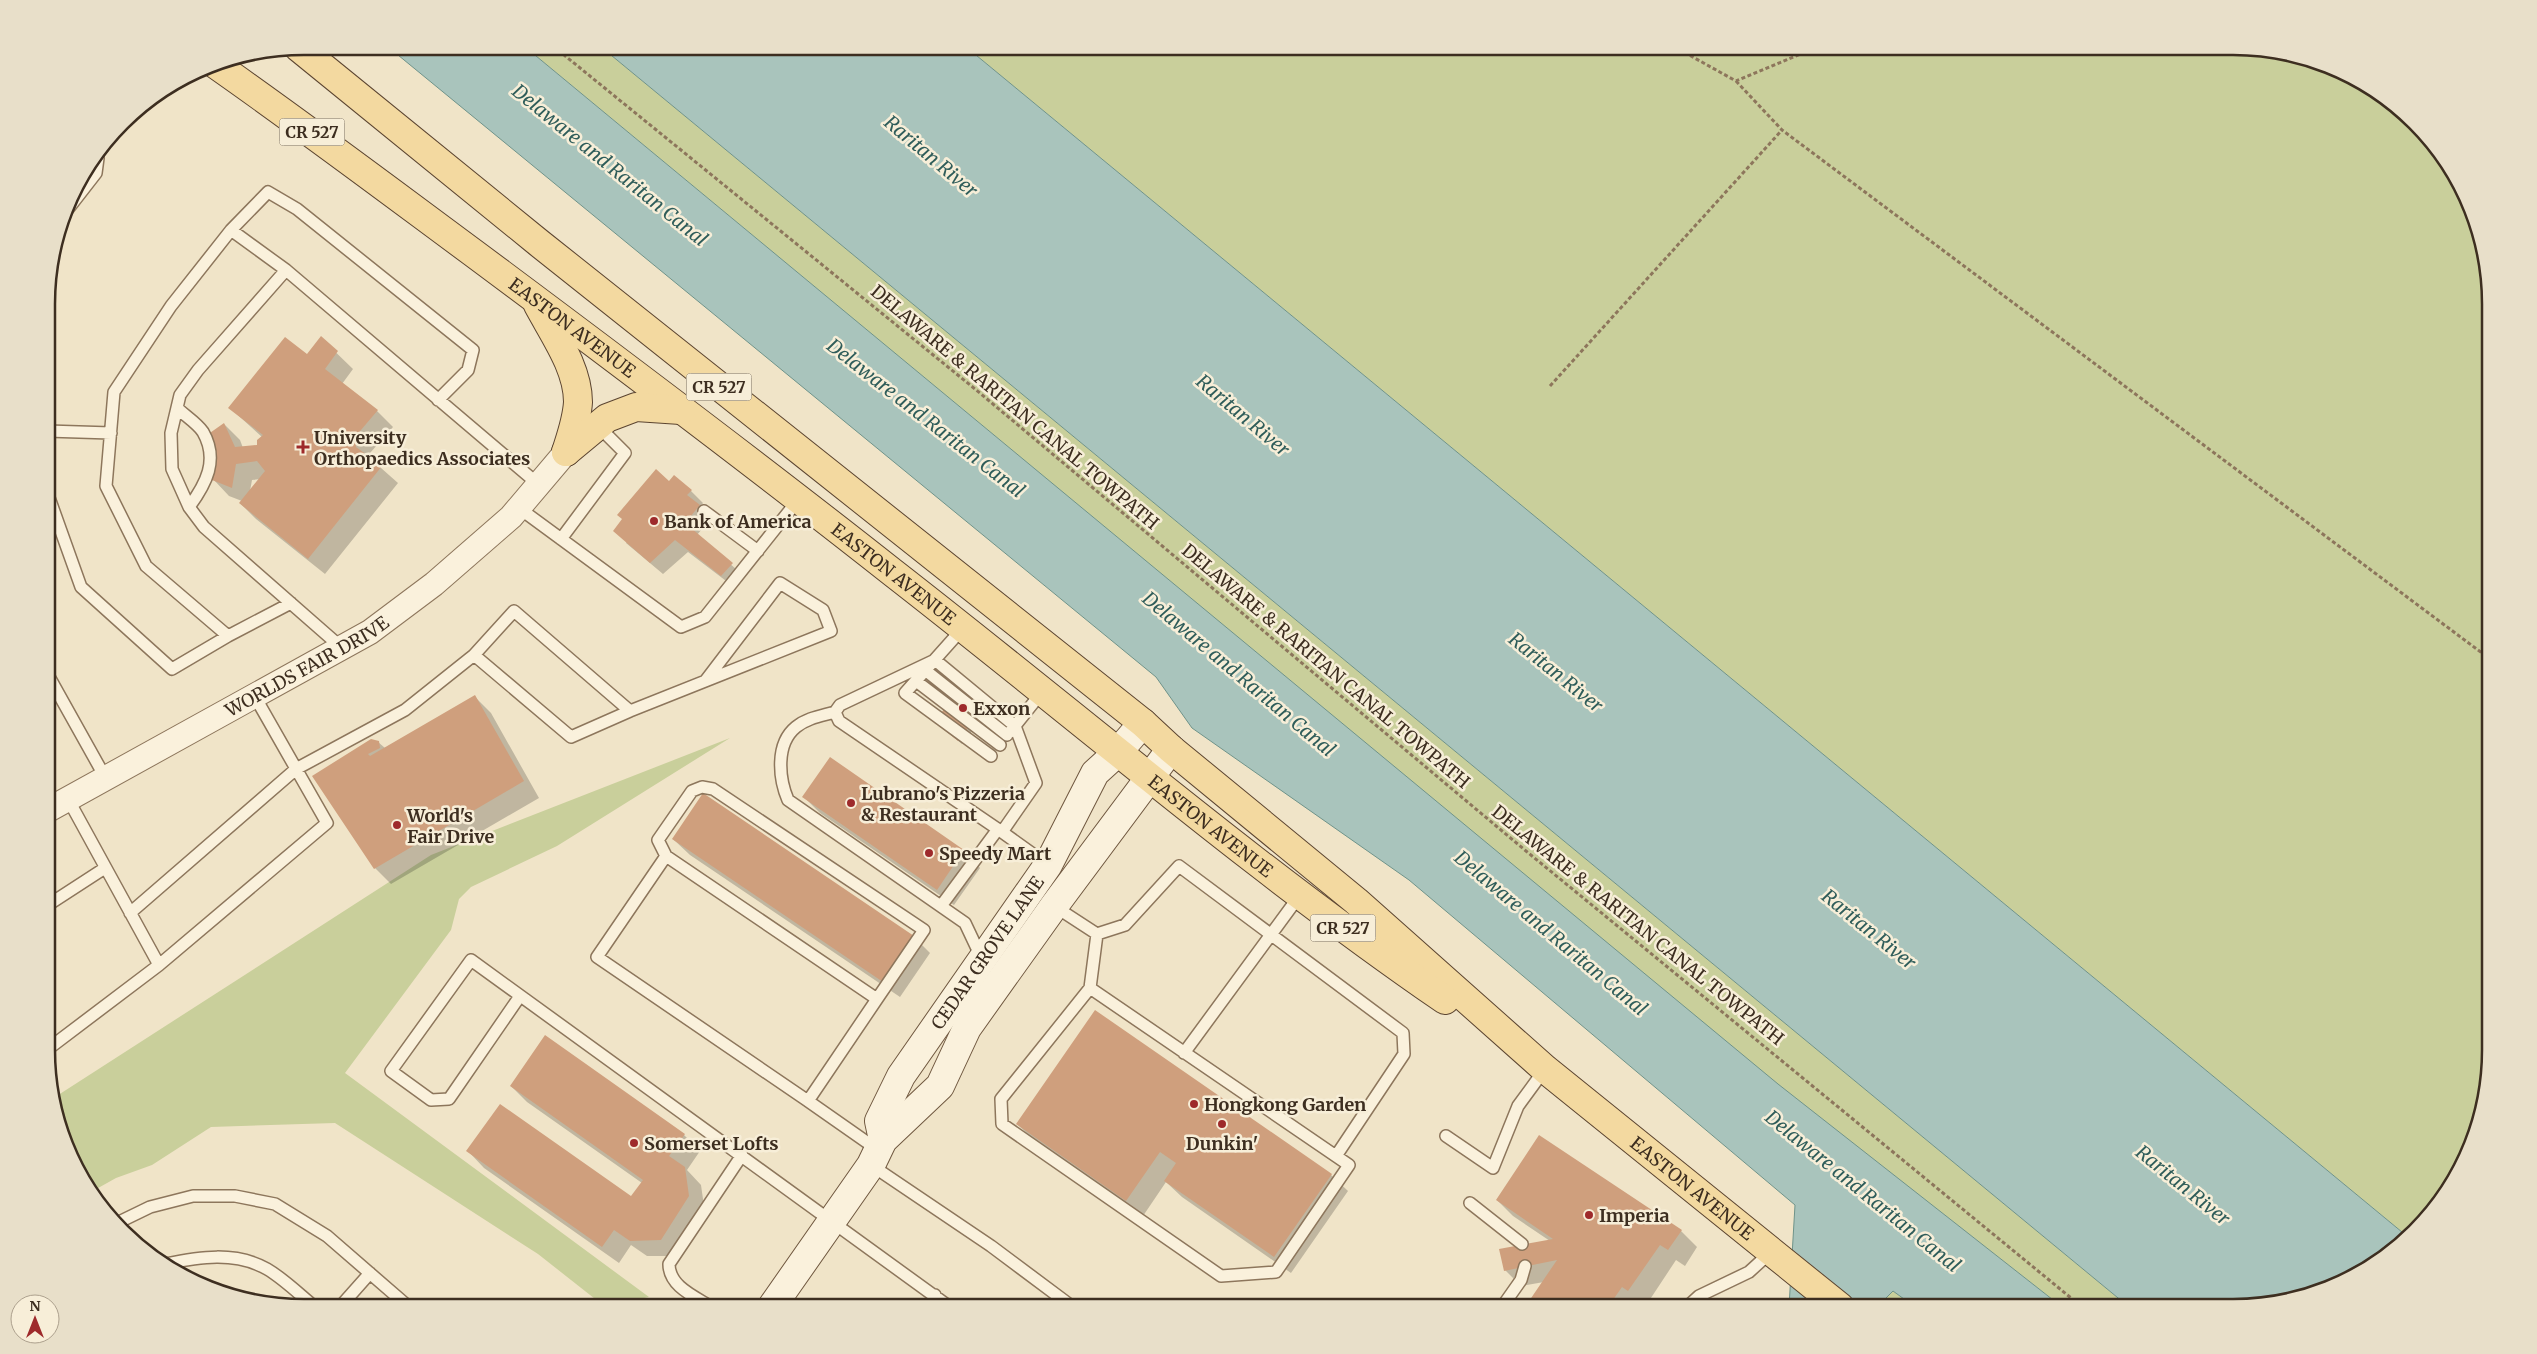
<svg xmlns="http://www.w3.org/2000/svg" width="2537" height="1354" viewBox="0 0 2537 1354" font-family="Merriweather,serif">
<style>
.green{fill:#c9cf9b}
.water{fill:#a9c4bc;stroke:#6f938a}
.shadow{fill:#0003;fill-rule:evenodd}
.building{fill:#cf9f7d}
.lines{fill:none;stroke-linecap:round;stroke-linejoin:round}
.service-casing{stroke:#8d765c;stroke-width:14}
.minor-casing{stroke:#8d765c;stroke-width:26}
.secondary-casing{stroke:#6f573f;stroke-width:30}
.primary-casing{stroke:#5b4430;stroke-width:30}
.path{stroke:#8d765c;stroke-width:3;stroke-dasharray:4 2.5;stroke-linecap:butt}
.service{stroke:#faf1dc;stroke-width:11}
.minor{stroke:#faf1dc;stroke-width:24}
.secondary{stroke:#faf1dc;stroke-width:28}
.primary{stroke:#f3d9a0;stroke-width:28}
.poi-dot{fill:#9e2a2b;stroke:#f7eed8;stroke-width:2}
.labels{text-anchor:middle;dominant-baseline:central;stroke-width:5;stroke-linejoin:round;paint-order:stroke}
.shield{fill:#f7eed8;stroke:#756857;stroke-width:1}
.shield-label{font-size:16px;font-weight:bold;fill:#3d2e20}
.street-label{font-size:18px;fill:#3d2e20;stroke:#f7eed8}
.poi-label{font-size:18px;font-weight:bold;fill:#3d2e20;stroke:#f7eed8;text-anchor:start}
.water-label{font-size:19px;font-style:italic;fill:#2f5d5a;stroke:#f7eed8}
.rim{fill:none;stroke:#3d2e20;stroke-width:2.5}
</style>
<rect width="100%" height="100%" fill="#f0e4c8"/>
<path class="green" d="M524 46H600L2129 1307H2062L1778 1085Z
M965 46H2233C2255 49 2280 49 2301 56 2376 79 2439 133 2471 204 2480 224 2483 249 2489 270L2491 1050C2488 1072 2486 1094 2482 1115 2474 1158 2440 1208 2408 1237Z
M730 738 557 846 471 887 459 899 451 930 345 1073 649 1297 604 1306 538 1254 335 1123 211 1127 152 1165 116 1178 91 1192 66 1148 52 1099 431 855Z
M1893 1290 1915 1307H1888L1882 1302Z"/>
<path class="water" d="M387 46H524L1778 1084 2062 1307H1915L1893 1291 1877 1307H1789L1795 1205 1409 880 1192 728 1156 677Z
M600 46H965L2408 1237 2376 1264 2316 1294 2250 1307H2129Z"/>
<path class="shadow" d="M321 338 353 369 342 384 377 411 393 427 370 453 372 460 398 483 325 574 256 519 240 503 242 501 229 496 213 479 224 424 240 440 243 448 258 446 262 437 230 408 307 356ZM260 479 250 491 252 480Z
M669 483 691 491 703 503 700 507 711 518 697 535 744 576 734 587 688 552 663 574 626 543Z
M475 697 491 713 539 798 391 884 375 868 314 776 378 742 385 748Z
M994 703 962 744 935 722Z
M830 759 964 851 980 868 954 905 820 813 804 797Z
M673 839 914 937 930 953 900 997 690 855Z
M1095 1012 1331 1175 1348 1191 1291 1273 1182 1197 1166 1182 1143 1216 1034 1140 1017 1124Z
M511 1086 684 1135 700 1151 687 1170 701 1185 705 1213 677 1256H647L631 1245 619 1263 484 1168 468 1151 631 1198 642 1183 527 1102Z
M1497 1200 1681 1231 1697 1247 1685 1266 1676 1260 1645 1307 1639 1303 1635 1307H1527L1544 1282 1521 1286 1505 1270 1550 1241 1513 1216Z"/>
<path class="building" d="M321 336 338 351 325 369 378 410 355 437 356 447 382 466 308 559 239 503 265 471 257 461 236 464 232 488 212 480 214 470 207 435 224 423 235 447 257 445V440L263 435 228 408 285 337 307 354Z
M656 469 669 481 674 475 692 490 687 495 700 505 685 523 733 563 721 576 675 540 650 563 613 531 622 519 617 515Z
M967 680 991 698 958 741 934 722Z
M475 695 524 781 374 869 312 776 371 739 379 741 380 748 368 754 370 756Z
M830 757 964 850 937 890 802 797Z
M703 793 914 936 883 982 672 839Z
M1095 1010 1332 1174 1274 1257 1164 1181 1176 1163 1160 1152 1126 1201 1016 1124Z
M545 1035 685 1134 669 1156 685 1167 689 1196 661 1240 630 1241 614 1230 602 1247 466 1151 500 1104 631 1196 643 1180 510 1086Z
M1539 1135 1682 1230 1668 1250 1660 1245 1628 1291 1622 1287 1608 1307H1525L1557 1260 1504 1271 1499 1249 1553 1239 1496 1200Z"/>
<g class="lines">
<defs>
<path id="service" d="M68 209 96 173 98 158
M231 230 286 270 538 484
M286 270 198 370 180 395 171 433 172 469 189 507 204 527 342 648
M177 408C184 415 197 423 203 432 219 460 206 484 189 507
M47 431 111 433
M47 492 81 587 172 669 228 636
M519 508 681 627 705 617 798 500
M704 511 758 551
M561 539 625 453 598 426
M291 603 228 636 146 566 106 486 114 392 171 306 231 230 268 192 297 209 473 350 468 370 438 400
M963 628 905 693 991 756
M935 660 1015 726 1036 783 1002 832 839 721 835 712 840 705Z
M925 670 1007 735
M48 675 105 777
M916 681 1000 745
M630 711 831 631 823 610 780 583 706 680
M835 712C821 716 807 718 796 727 775 744 779 779 788 800L965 923 982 959
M1010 732 1042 692
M68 799 159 965
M1002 832 1048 865
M666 856 658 840 692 791 702 787 713 789 924 930 877 999
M48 905 105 868
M941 906 998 829
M1054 906 1097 934 1090 988 1349 1165 1276 1272 1221 1276 1002 1124 1001 1099 1090 988
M130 913 296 769 405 710 474 655 571 737 630 711 514 611 474 655
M1097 934 1125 925 1179 866 1403 1033 1404 1054 1336 1156
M520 996 449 1099 431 1100 391 1071 471 960 951 1308
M48 1049 159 965 327 823 254 695
M1184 1053 1300 895
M808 1101 597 957 666 856 877 999 808 1101 878 1150
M1446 1136 1493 1168 1518 1106 1545 1069
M871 1165 991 1246 1074 1308
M1470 1203 1522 1244
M115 1224 150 1207 193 1196H235L275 1204 327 1236 410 1308
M165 1264C199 1257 235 1251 267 1269 284 1279 300 1295 316 1308
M1502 1307 1521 1280 1525 1266
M1687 1307 1699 1296 1749 1272 1772 1251
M339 1308 370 1273
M713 1308C696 1297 669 1287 669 1264L742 1155
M926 1308 935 1295"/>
<g id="minor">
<path id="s1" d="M48 810 370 632 434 584 511 517 566 452"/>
</g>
<g id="secondary">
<path id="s2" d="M883 1140 879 1121 901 1076 1048 865 1095 773 1117 753 1143 723"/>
<path d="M771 1308 871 1165 883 1140 940 1086 967 1028 1054 906 1171 749"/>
</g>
<g id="primary">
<path id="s3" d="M298 47 539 243 1143 723 1171 749 1356 901 1545 1069 1840 1307"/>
<path id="s4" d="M215 64C302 125 387 189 472 252 613 357 754 463 892 572 1076 715 1253 868 1445 1000"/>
<path d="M538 305C554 335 578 368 578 402 577 420 571 436 566 452"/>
<path d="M566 452 607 418 636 407 681 410"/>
</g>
</defs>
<use href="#service" class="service-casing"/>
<use href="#minor" class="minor-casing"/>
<use href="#secondary" class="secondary-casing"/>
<use href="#primary" class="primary-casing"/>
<path class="path" d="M553 46 975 389 1526 851 2082 1307
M1673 46 1736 81 1820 46
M1736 81 1782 130 2490 659
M1550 386 1782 130"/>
<use href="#service" class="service"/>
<use href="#minor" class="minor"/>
<use href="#secondary" class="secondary"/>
<use href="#primary" class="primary"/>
</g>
<g class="poi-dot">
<path d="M300.5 439.5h5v5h5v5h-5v5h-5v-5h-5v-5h5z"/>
<circle cx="654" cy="521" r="5"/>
<circle cx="963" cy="708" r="5"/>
<circle cx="851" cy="803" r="5"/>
<circle cx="397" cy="825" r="5"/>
<circle cx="929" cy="853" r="5"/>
<circle cx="1194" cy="1104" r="5"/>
<circle cx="1222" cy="1124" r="5"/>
<circle cx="634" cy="1143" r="5"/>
<circle cx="1589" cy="1215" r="5"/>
</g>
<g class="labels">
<g class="shield">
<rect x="279.5" y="118.5" width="65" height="27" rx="4"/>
<rect x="686.5" y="373.5" width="65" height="27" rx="4"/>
<rect x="1310.5" y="914.5" width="65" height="27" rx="4"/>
</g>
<g class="shield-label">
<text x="312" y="132">CR 527</text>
<text x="719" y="387">CR 527</text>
<text x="1343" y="928">CR 527</text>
</g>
<g class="street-label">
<text stroke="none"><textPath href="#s4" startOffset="444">EASTON AVENUE</textPath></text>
<text transform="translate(1015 407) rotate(40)">DELAWARE &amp; RARITAN CANAL TOWPATH</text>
<text stroke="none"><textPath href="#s4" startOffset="849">EASTON AVENUE</textPath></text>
<text stroke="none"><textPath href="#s1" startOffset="296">WORLDS FAIR DRIVE</textPath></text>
<text transform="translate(1326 666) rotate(40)">DELAWARE &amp; RARITAN CANAL TOWPATH</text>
<text stroke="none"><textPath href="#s4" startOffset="1254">EASTON AVENUE</textPath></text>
<text transform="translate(1638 925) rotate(39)">DELAWARE &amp; RARITAN CANAL TOWPATH</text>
<text stroke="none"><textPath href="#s2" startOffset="220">CEDAR GROVE LANE</textPath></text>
<text stroke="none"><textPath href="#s3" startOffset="1802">EASTON AVENUE</textPath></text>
</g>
<g class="poi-label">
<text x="314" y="437">University<tspan x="314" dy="21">Orthopaedics Associates</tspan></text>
<text x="664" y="521">Bank of America</text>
<text x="973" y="708">Exxon</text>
<text x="861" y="793">Lubrano's Pizzeria<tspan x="861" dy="21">&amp; Restaurant</tspan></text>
<text x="407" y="815">World's<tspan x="407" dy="21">Fair Drive</tspan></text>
<text x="939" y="853">Speedy Mart</text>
<text x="1204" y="1104">Hongkong Garden</text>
<text x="644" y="1143">Somerset Lofts</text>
<text x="1222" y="1143" text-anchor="middle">Dunkin'</text>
<text x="1599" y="1215">Imperia</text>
</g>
<g class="water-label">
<text transform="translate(931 156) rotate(40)">Raritan River</text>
<text transform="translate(610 165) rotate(39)">Delaware and Raritan Canal</text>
<text transform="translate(1243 415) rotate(40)">Raritan River</text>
<text transform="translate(926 418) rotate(38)">Delaware and Raritan Canal</text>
<text transform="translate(1556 672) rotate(39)">Raritan River</text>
<text transform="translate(1239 674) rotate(40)">Delaware and Raritan Canal</text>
<text transform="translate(1869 929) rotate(39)">Raritan River</text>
<text transform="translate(1551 933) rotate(40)">Delaware and Raritan Canal</text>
<text transform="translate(2183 1185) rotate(39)">Raritan River</text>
<text transform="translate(1863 1191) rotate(39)">Delaware and Raritan Canal</text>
</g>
</g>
<path d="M0 0H2537V1354H0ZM304 55H2233A249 249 0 0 1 2482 304V1050A249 249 0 0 1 2233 1299H304A249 249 0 0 1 55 1050V304A249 249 0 0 1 304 55Z" fill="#e8dfc9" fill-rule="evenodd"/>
<path class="rim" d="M304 55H2233A249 249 0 0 1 2482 304V1050A249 249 0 0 1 2233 1299H304A249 249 0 0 1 55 1050V304A249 249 0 0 1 304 55Z"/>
<g transform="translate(35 1319)"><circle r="24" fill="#f7eed8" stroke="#ada18e"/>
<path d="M0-4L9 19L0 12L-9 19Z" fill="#9e2a2b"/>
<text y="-8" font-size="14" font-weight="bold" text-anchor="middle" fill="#3d2e20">N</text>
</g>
</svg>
